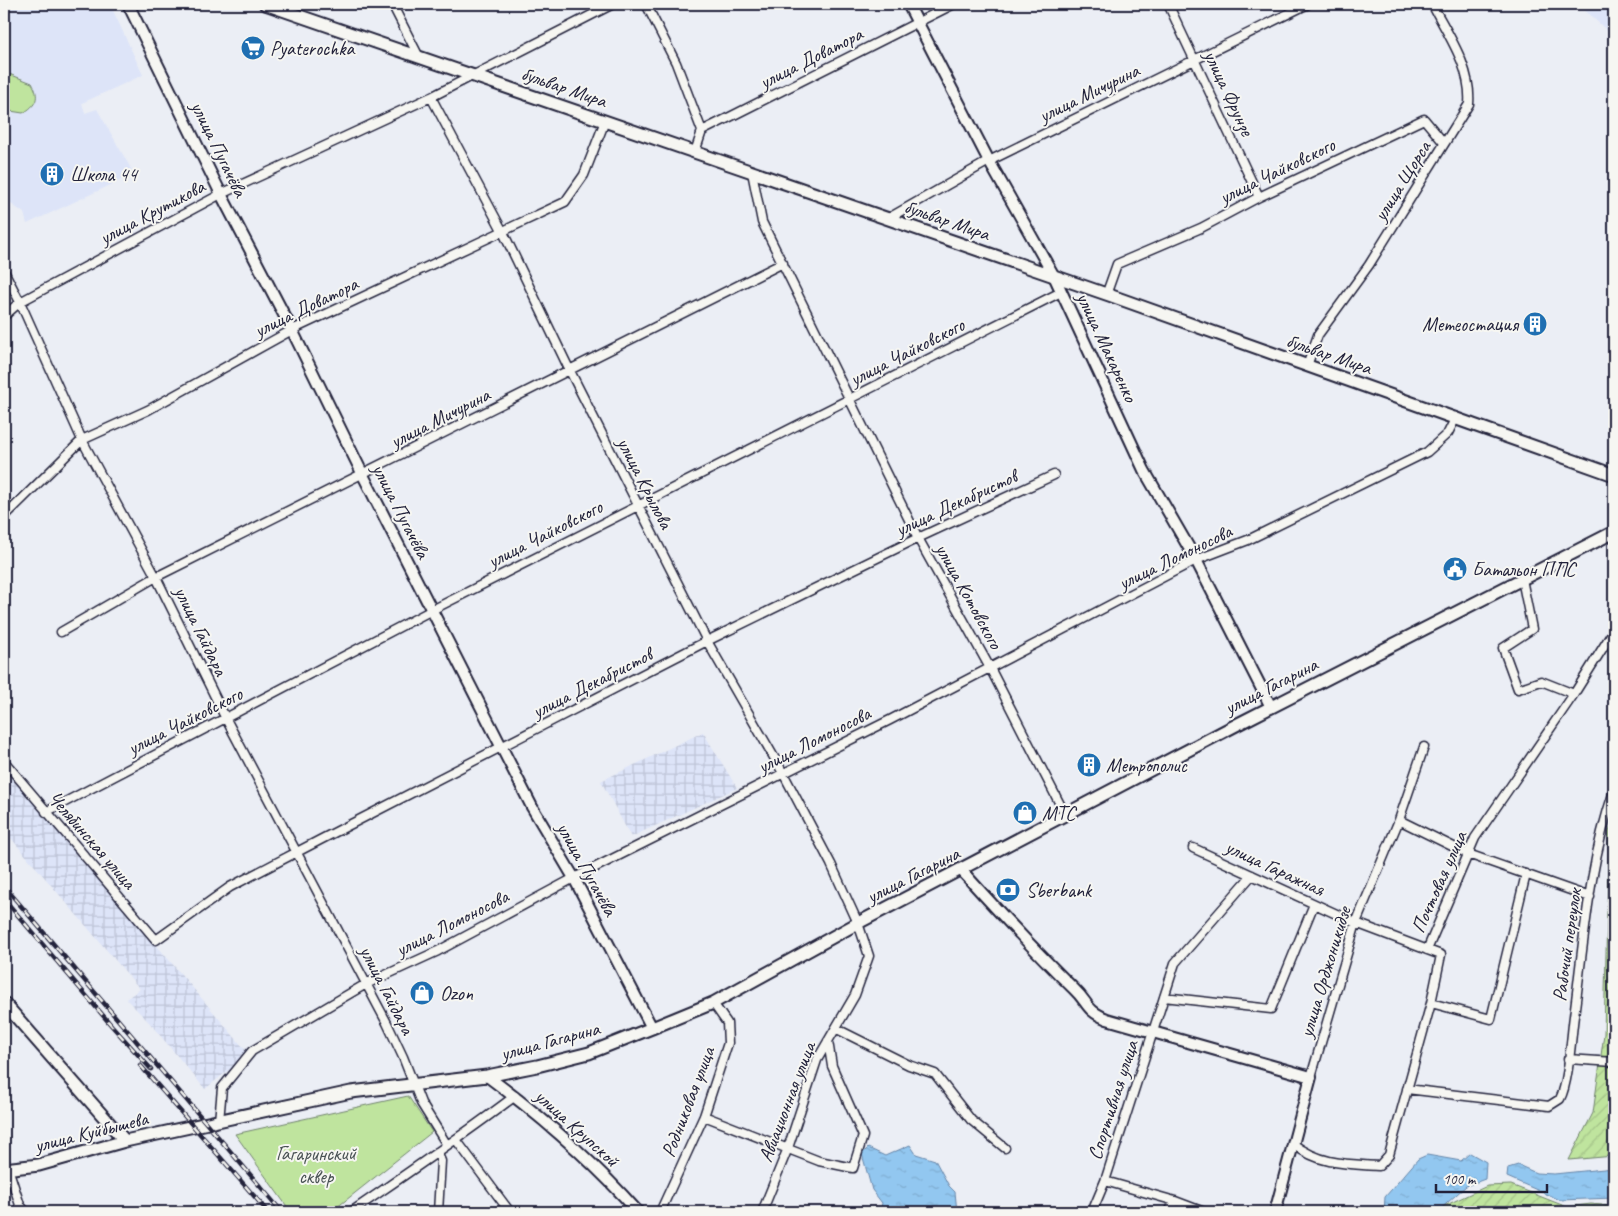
<svg xmlns="http://www.w3.org/2000/svg" width="1618" height="1216" viewBox="0 0 1618 1216" font-family="Caveat,sans-serif">
<style>
.built{fill:#dde4f8}
.industrial{fill:url(#industrial-grid)}
.green{fill:#bfe49e;stroke:#70836c}
.garden{fill:url(#garden-furrows);stroke:#70836c}
.water{fill:url(#water-ripples);stroke:#6585a8}
.lines{fill:none;stroke-linecap:round;stroke-linejoin:round}
.minor-casing{stroke:#22223b;stroke-width:11}
.tertiary-casing{stroke:#22223b;stroke-width:14}
.secondary-casing{stroke:#22223b;stroke-width:15}
.minor{stroke:#f6f6f2;stroke-width:8}
.tertiary{stroke:#f6f6f2;stroke-width:10}
.secondary{stroke:#f6f6f2;stroke-width:11}
.rail-casing{stroke:#22223b;stroke-width:4.5}
.rail{stroke:#f6f6f2;stroke-width:2.5;stroke-dasharray:8;stroke-linecap:butt}
.labels{text-anchor:middle;dominant-baseline:central;stroke-width:4;stroke-linejoin:round;paint-order:stroke}
.poi-label{font-size:20px;fill:#22223b;stroke:#f6f6f2;text-anchor:start}
.street-label{font-size:20px;fill:#22223b;stroke:#f6f6f2}
.park-label{font-size:20px;fill:#495254;stroke:#f6f6f2}
</style>
<defs>
<pattern id="industrial-grid" width="8" height="8" patternUnits="userSpaceOnUse" patternTransform="scale(1.25)"><rect width="8" height="8" fill="#dde4f8"/><path d="M0 4h8M4 0v8" fill="none" stroke="#bdc3d6"/></pattern>
<pattern id="garden-furrows" width="10" height="10" patternUnits="userSpaceOnUse" patternTransform="scale(1.25)"><rect width="10" height="10" fill="#bfe49e"/><path d="M-1 1l2-2M0 10L10 0M9 11l2-2" fill="none" stroke="#a4c389"/></pattern>
<pattern id="water-ripples" width="26" height="14" patternUnits="userSpaceOnUse" patternTransform="scale(1.25)"><rect width="26" height="14" fill="#92c7f0"/><path d="M2 4q2-2 4 0t4 0M15 11q2-2 4 0t4 0" fill="none" stroke="#7eabcf"/></pattern>
</defs>
<rect width="100%" height="100%" fill="#ebeef5"/>
<filter id="ink" filterUnits="userSpaceOnUse"><feTurbulence type="fractalNoise" baseFrequency=".02" numOctaves="2"/><feDisplacementMap in="SourceGraphic" scale="10" xChannelSelector="R" yChannelSelector="G"/><feConvolveMatrix kernelMatrix="1 2 1 2 8 2 1 2 1" color-interpolation-filters="sRGB"/></filter>
<g filter="url(#ink)">
<path class="built" d="M4 4H110L143 75 82 103 85 113 97 109 134 174 27 224 24 213 4 199Z
M1578 4H1614V37L1579 5Z"/>
<path class="industrial" d="M703 732 737 788 631 837 601 781Z
M4 766 249 1054 205 1089 148 1021 126 999 140 989 4 830Z"/>
<path class="green" d="M4 72 32 83C40 97 37 105 23 113L4 110Z
M408 1096 432 1132 331 1212H291L235 1134Z"/>
<path class="garden" d="M1614 816V1156L1569 1160 1593 1113 1604 1034 1609 831Z
M1511 1185 1567 1207 1591 1204 1614 1206V1212H1439L1442 1207 1487 1186Z"/>
<path class="water" d="M910 1145 916 1154 935 1160 949 1186 955 1192 957 1212H880L882 1203 872 1190 862 1154 868 1148 885 1156Z
M1470 1153 1486 1162 1485 1179 1466 1186 1437 1212H1384L1385 1197 1418 1159 1427 1155 1461 1161Z
M1518 1165 1536 1173 1554 1174 1614 1168V1198L1560 1200 1507 1177 1508 1168Z"/>
<g class="lines">
<defs>
<path id="minor" d="M392 4 419 57
M613 4 431 97 503 232 570 371 707 641 783 773 831 864 858 923 869 956 855 995 817 1060 788 1148 762 1212
M646 4 676 63 702 131
M1168 4 1259 197
M695 152 702 131 954 4
M752 172 762 222 918 538 990 668 1066 816
M887 219 989 161 1308 4
M4 271 20 302 82 440 156 577 226 719 387 1023 403 1057 421 1103 447 1145
M1106 295 1117 264 1201 228 1259 197 1424 119 1444 143
M4 316 20 302 221 194 431 97
M1307 366 1318 335 1369 265 1469 104C1472 68 1448 35 1432 4
M4 517 82 440 148 410 292 330 565 202 584 175 605 121
M1522 579 1532 629 1503 648 1518 689 1541 681 1574 694
M61 632 156 577 783 263
M4 761 156 940 230 887 320 840 707 641 918 538 1054 475
M46 812 432 610 1061 292
M1399 820 1468 854 1590 897
M1193 848 1356 923 1441 955 1431 1003 1389 1155 1379 1166C1346 1164 1321 1165 1293 1144
M1427 950 1475 838 1574 694 1614 630
M1164 997 1271 1009 1314 904
M1431 1003 1491 1019 1526 874
M837 1029 909 1065 935 1074 971 1120 1005 1148
M1568 1059 1614 1062
M1311 1077 1356 923 1399 820 1424 747
M1407 1089 1549 1106 1560 1099C1569 1082 1571 1037 1574 1016 1584 941 1589 863 1614 791
M704 1116 819 1161 853 1168 863 1136 832 1066 828 1041
M219 1121 222 1088 252 1051 366 984 438 951 574 878 890 720 1196 560 1248 540 1427 452 1448 433 1456 417
M457 1141 510 1212
M437 1152 441 1161 438 1212
M8 1168 20 1205 26 1212
M1105 1181 1175 1201 1204 1212
M351 1212C406 1174 461 1137 515 1096
M660 1212 704 1116 728 1043 727 1023 713 1003
M1092 1212 1105 1181 1175 963 1252 875
M1169 1212 1175 1201"/>
<path id="tertiary" d="M128 4 221 194 292 330 363 475 532 807 574 878 652 1028
M908 4 989 161 1055 278 1144 470 1196 560 1271 707
M962 871C998 911 1035 951 1074 989 1089 1003 1085 1010 1107 1019L1311 1077 1275 1212
M487 1076C541 1116 593 1161 638 1212"/>
<path id="secondary" d="M265 4 1109 295 1614 475
M4 1003 125 1141
M4 1169 39 1165 125 1141 351 1092 487 1076 537 1066 589 1053 652 1028 713 1003 858 923 1240 723 1614 532"/>
</defs>
<use href="#minor" class="minor-casing"/>
<use href="#tertiary" class="tertiary-casing"/>
<use href="#secondary" class="secondary-casing"/>
<use href="#minor" class="minor"/>
<use href="#tertiary" class="tertiary"/>
<use href="#secondary" class="secondary"/>
<defs>
<path id="rail" d="M4 886 282 1212
M4 899 112 1026 151 1069
M140 1065 268 1212"/>
</defs>
<use href="#rail" class="rail-casing"/>
<use href="#rail" class="rail"/>
</g>
</g>
<defs>
<symbol id="supermarket-disc" viewBox="-11 -11 22 22"><circle r="9.5" fill="#1f6fb2" stroke="#f6f6f2"/><path d="M-6-5.5h2.5l.6 2H6L4.5 2H-2.5L-4.4-4H-6ZM-1.5 3.2a1.3 1.3 0 1 0 .1 0ZM3 3.2a1.3 1.3 0 1 0 .1 0Z" fill="#fff"/></symbol>
<symbol id="building-disc" viewBox="-11 -11 22 22"><circle r="9.5" fill="#1f6fb2" stroke="#f6f6f2"/><path d="M-4-6H4V6H1V3H-1V6H-4ZM-2.5-4.3h1.7v1.8h-1.7ZM.8-4.3h1.7v1.8H.8ZM-2.5-1h1.7V.8h-1.7ZM.8-1h1.7V.8H.8Z" fill="#fff"/></symbol>
<symbol id="civic-disc" viewBox="-11 -11 22 22"><circle r="9.5" fill="#1f6fb2" stroke="#f6f6f2"/><path d="M-.6-6.5H3V-4.5H.6V-3L4-1V1h2V6H-6V1h2V-1L-.6-3ZM-1.2 2.5V6h2.4V2.5Z" fill="#fff"/></symbol>
<symbol id="shop-disc" viewBox="-11 -11 22 22"><circle r="9.5" fill="#1f6fb2" stroke="#f6f6f2"/><path d="M-5-2.5h2.3a2.7 3.5 0 0 1 5.4 0H5L5.5 6h-11ZM-1.5-2.5h3a1.5 2.3 0 0 0-3 0Z" fill="#fff"/></symbol>
<symbol id="bank-disc" viewBox="-11 -11 22 22"><circle r="9.5" fill="#1f6fb2" stroke="#f6f6f2"/><path d="M-6-4H6V4H-6ZM0-2.3a2.3 2.3 0 1 0 0 4.6a2.3 2.3 0 1 0 0-4.6Z" fill="#fff"/></symbol>
</defs>
<g fill-rule="evenodd">
<use href="#supermarket-disc" x="239" y="34" width="28" height="28"/>
<use href="#building-disc" x="38" y="160" width="28" height="28"/>
<use href="#building-disc" x="1521" y="310" width="28" height="28"/>
<use href="#civic-disc" x="1441" y="555" width="28" height="28"/>
<use href="#building-disc" x="1075" y="751" width="28" height="28"/>
<use href="#shop-disc" x="1011" y="799" width="28" height="28"/>
<use href="#bank-disc" x="994" y="876" width="28" height="28"/>
<use href="#shop-disc" x="408" y="979" width="28" height="28"/>
</g>
<g class="labels">
<g class="poi-label">
<text x="270" y="48">Pyaterochka</text>
<text x="70" y="174">Школа 44</text>
<text x="1518" y="324" text-anchor="end">Метеостация</text>
<text x="1472" y="569">Батальон ППС</text>
<text x="1106" y="765">Метрополис</text>
<text x="1042" y="813">МТС</text>
<text x="1026" y="890">Sberbank</text>
<text x="440" y="993">Ozon</text>
</g>
<g class="street-label">
<text transform="translate(811 58) rotate(-27)">улица Доватора</text>
<text transform="translate(564 87) rotate(19)">бульвар Мира</text>
<text transform="translate(1089 93) rotate(-26)">улица Мичурина</text>
<text transform="translate(1229 93) rotate(65)">улица Фрунзе</text>
<text transform="translate(219 149) rotate(64)">улица Пугачёва</text>
<text transform="translate(1277 171) rotate(-26)">улица Чайковского</text>
<text transform="translate(1402 181) rotate(-58)">улица Щорса</text>
<text transform="translate(152 212) rotate(-28)">улица Крутикова</text>
<text transform="translate(947 220) rotate(19)">бульвар Мира</text>
<text transform="translate(306 307) rotate(-26)">улица Доватора</text>
<text transform="translate(1107 347) rotate(65)">улица Макаренко</text>
<text transform="translate(907 352) rotate(-27)">улица Чайковского</text>
<text transform="translate(1329 354) rotate(19)">бульвар Мира</text>
<text transform="translate(440 418) rotate(-27)">улица Мичурина</text>
<text transform="translate(645 483) rotate(63)">улица Крылова</text>
<text transform="translate(956 503) rotate(-25)">улица Декабристов</text>
<text transform="translate(401 511) rotate(63)">улица Пугачёва</text>
<text transform="translate(545 534) rotate(-27)">улица Чайковского</text>
<text transform="translate(1175 557) rotate(-26)">улица Ломоносова</text>
<text transform="translate(969 596) rotate(61)">улица Котовского</text>
<text transform="translate(201 631) rotate(64)">улица Гайдара</text>
<text transform="translate(592 683) rotate(-27)">улица Декабристов</text>
<text transform="translate(1271 686) rotate(-27)">улица Гагарина</text>
<text transform="translate(185 721) rotate(-27)">улица Чайковского</text>
<text transform="translate(814 740) rotate(-27)">улица Ломоносова</text>
<text transform="translate(92 840) rotate(49)">Челябинская улица</text>
<text transform="translate(1275 868) rotate(25)">улица Гаражная</text>
<text transform="translate(587 869) rotate(61)">улица Пугачёва</text>
<text transform="translate(913 875) rotate(-27)">улица Гагарина</text>
<text transform="translate(1439 882) rotate(-66)">Почтовая улица</text>
<text transform="translate(452 923) rotate(-27)">улица Ломоносова</text>
<text transform="translate(1567 945) rotate(-82)">Рабочий переулок</text>
<text transform="translate(1325 972) rotate(-73)">улица Орджоникидзе</text>
<text transform="translate(387 990) rotate(63)">улица Гайдара</text>
<text transform="translate(550 1041) rotate(-15)">улица Гагарина</text>
<text transform="translate(1113 1100) rotate(-72)">Спортивная улица</text>
<text transform="translate(688 1102) rotate(-69)">Родниковая улица</text>
<text transform="translate(787 1102) rotate(-69)">Авиационная улица</text>
<text transform="translate(577 1128) rotate(42)">улица Крупской</text>
<text transform="translate(91 1132) rotate(-14)">улица Куйбышева</text>
</g>
<g class="park-label">
<text x="316" y="1153">Гагаринский<tspan x="316" dy="23">сквер</tspan></text>
</g>
</g>
<rect width="1618" height="1216" fill="none" stroke="#f6f6f2" stroke-width="20"/>
<rect x="10" y="10" width="1598" height="1196" fill="none" stroke="#22223b" stroke-width="2" filter="url(#ink)"/>
<path d="M1436 1184v8h111v-8" fill="none" stroke="#22223b" stroke-width="2.5"/>
<text x="1443" y="1184" font-size="15" fill="#22223b" stroke="#f6f6f2" stroke-width="4" paint-order="stroke">100 m</text>
</svg>
